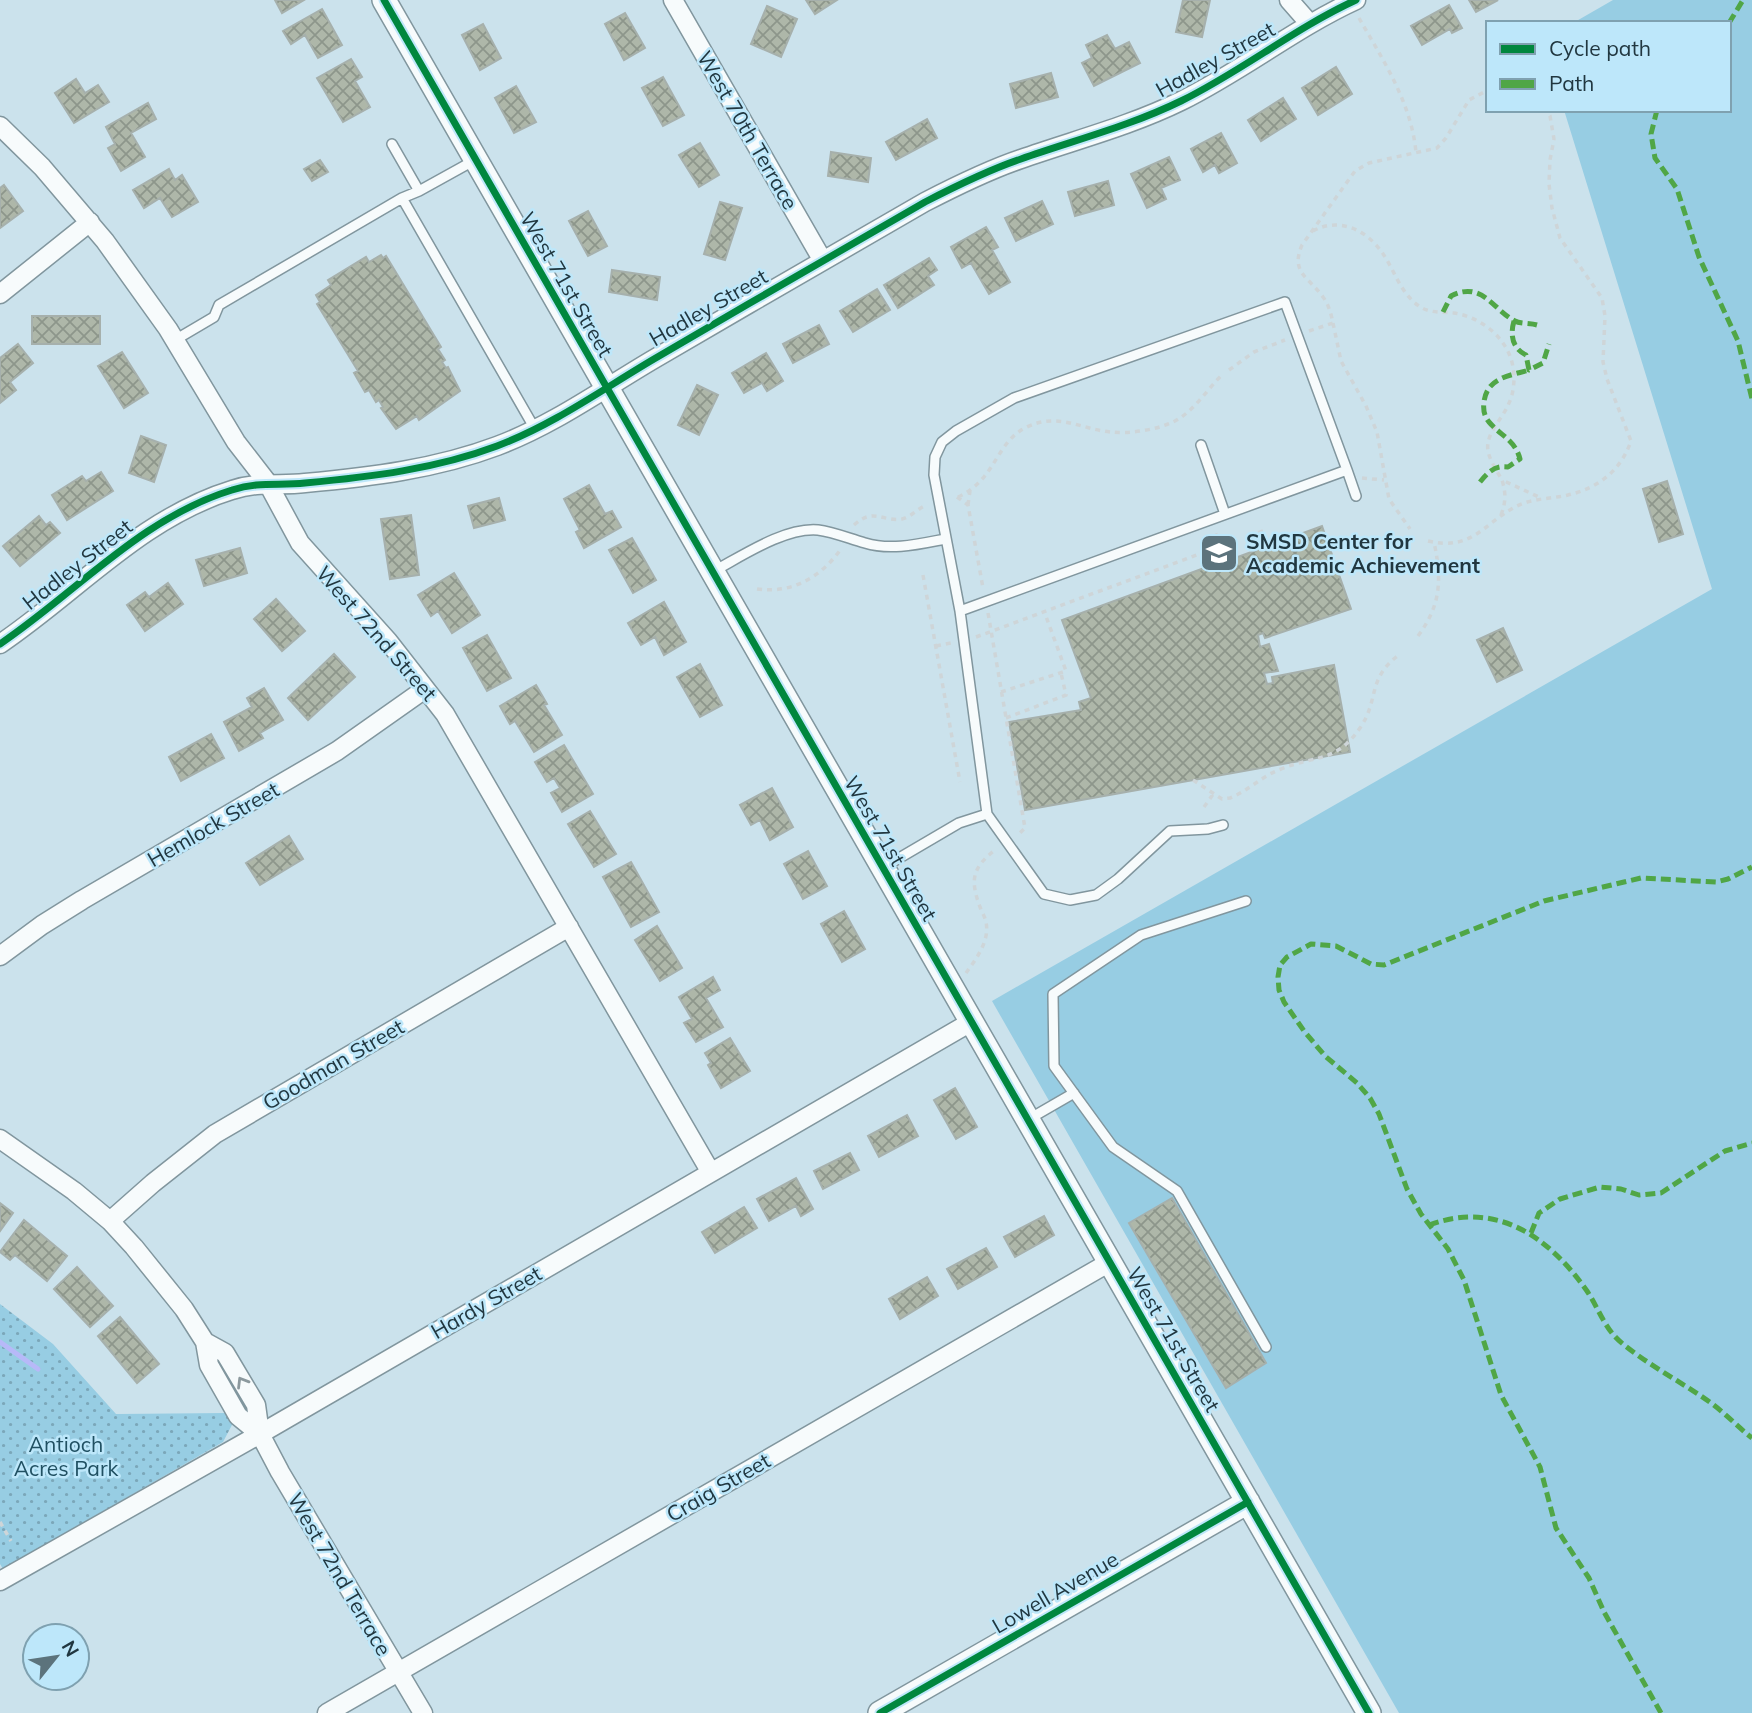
<svg xmlns="http://www.w3.org/2000/svg" width="1752" height="1713" viewBox="0 0 1752 1713" font-family="Mulish,sans-serif">
<style>
.grass{fill:#97cde3}
.park{fill:url(#park-dots)}
.lines{fill:none;stroke-linecap:round;stroke-linejoin:round}
.stream{stroke:#b7b9f8;stroke-width:5}
.building{fill:url(#building-cross-hatch);stroke:#a6b0ac;stroke-width:2}
.service-casing{stroke:#81969e;stroke-width:12}
.minor-casing{stroke:#81969e;stroke-width:21}
.tertiary-casing{stroke:#81969e;stroke-width:26}
.path{stroke:#ced5d8;stroke-width:3.5;stroke-dasharray:5 5;stroke-linecap:butt}
.service{stroke:#f7fbfc;stroke-width:9}
.minor{stroke:#f7fbfc;stroke-width:18}
.tertiary{stroke:#f7fbfc;stroke-width:23}
.quiet{stroke:#50a646;stroke-width:5;stroke-dasharray:10 5;stroke-linecap:butt}
.cycleway-casing{stroke:#bde7fa;stroke-width:11}
.cycleway{stroke:#00873e;stroke-width:7}
.oneway{stroke:#8c999e}
.labels{text-anchor:middle;dominant-baseline:central;stroke-width:5;stroke-linejoin:round;paint-order:stroke}
.street-label{font-size:21px;fill:#213740;stroke:#bde7fa}
.poi-label{font-size:21px;font-weight:bold;fill:#213740;stroke:#bde7fa;text-anchor:start}
.park-label{font-size:21px;fill:#205062;stroke:#bde7fa}
</style>
<defs>
<pattern id="park-dots" width="8" height="8" patternUnits="userSpaceOnUse" patternTransform="scale(1.75)"><rect width="8" height="8" fill="#97cde3"/><path d="M2 2h.1M6 6h.1" fill="none" stroke="#7ba7b9" stroke-width="1.8" stroke-linecap="round"/></pattern>
<pattern id="building-cross-hatch" width="8" height="8" patternUnits="userSpaceOnUse" patternTransform="scale(1.75)"><rect width="8" height="8" fill="#aeb7a9"/><path d="M0 0l8 8M0 8l8-8" fill="none" stroke="#8d968b"/></pattern>
</defs>
<rect width="100%" height="100%" fill="#cbe2ec"/>
<path class="grass" d="M1613 0H1752V1713H1399L992 1001 1712 589 1564 110H1729V23H1573Z"/>
<path class="park" d="M0 1304 53 1344 116 1414 227 1413 233 1423 223 1442 3 1569 0 1564Z"/>
<g class="lines">
<path class="stream" d="M0 1342 38 1369"/>
</g>
<path class="building" d="M275 0H304L282 13Z
M806 0H837L815 14Z
M1183 0H1210L1202 37 1176 32Z
M1469 0H1498L1476 12Z
M1449 5 1462 28 1452 33 1450 29 1422 45 1411 26Z
M767 6 797 19 781 57 751 44Z
M322 9 342 45 318 58 305 35 291 44 283 31Z
M625 13 645 48 624 60 605 24Z
M483 24 501 58 480 70 462 35Z
M1107 35 1115 49 1129 42 1140 63 1094 86 1082 63 1092 58 1086 45Z
M351 59 362 77 355 81 370 107 343 122 317 78Z
M1336 67 1352 94 1318 115 1302 88Z
M1051 73 1058 97 1016 108 1010 84Z
M663 77 684 115 663 126 642 88Z
M76 79 85 93 98 85 109 102 74 123 55 93Z
M516 86 536 122 514 133 495 98Z
M1283 98 1296 119 1261 141 1248 120Z
M148 103 156 119 131 133 145 157 121 171 108 148 115 144 106 127Z
M927 119 937 138 896 160 886 142Z
M1221 133 1237 163 1219 173 1215 165 1203 172 1191 149Z
M700 143 719 175 699 187 679 155Z
M831 152 871 158 868 182 828 176Z
M1169 157 1180 180 1161 188 1166 199 1147 208 1131 174Z
M320 160 328 172 312 181 304 169Z
M169 169 175 180 182 175 198 202 172 217 160 198 144 208 133 190Z
M1108 181 1114 205 1075 216 1068 192Z
M4 185 23 211 0 228V188Z
M1042 201 1053 224 1016 241 1005 218Z
M720 202 742 208 725 260 704 254Z
M588 211 607 246 588 256 569 221Z
M986 227 998 247 992 250 1010 282 989 294 971 263 962 268 951 247Z
M381 255 383 258 386 256 441 347 438 349 445 360 442 362 446 368 448 367 460 391 419 420 417 416 396 429 381 408 383 407 379 400 376 402 369 390 365 392 354 373 358 371 317 304 320 302 316 295 331 285 328 280 366 257 369 262Z
M929 258 937 270 928 276 934 285 898 308 884 285Z
M612 270 660 277 657 300 609 292Z
M877 289 890 310 853 332 840 311Z
M32 316H100V344H32Z
M819 325 829 344 793 363 783 344Z
M18 344 33 363 10 382 16 390 0 403V358Z
M122 352 148 393 124 408 98 366Z
M766 353 783 381 767 391 762 383 744 393 732 373Z
M697 385 718 395 699 435 678 425Z
M141 436 166 445 154 482 129 473Z
M101 472 113 491 67 520 52 495 82 476 86 481Z
M1667 481 1683 534 1659 542 1643 489Z
M589 485 605 514 612 511 621 527 584 548 576 532 580 530 564 499Z
M499 498 505 520 474 528 468 506Z
M411 515 419 575 390 579 381 519Z
M39 516 46 525 50 522 60 533 20 566 3 546Z
M1322 526 1351 609 1265 638 1263 633 1258 635 1260 647 1269 644 1278 671 1264 673 1267 684 1273 683 1272 677 1334 665 1350 752 1025 810 1009 722 1081 710 1079 702 1091 698 1062 620 1207 567 1206 563 1225 556 1227 561Z
M632 538 656 580 633 593 609 550Z
M240 548 247 573 204 586 196 560Z
M454 573 480 615 452 633 438 611 431 616 418 595Z
M168 583 183 604 145 631 127 605 145 592 149 597Z
M276 599 305 631 282 651 254 619Z
M664 602 686 642 664 655 655 637 641 645 628 623Z
M1503 628 1522 670 1497 682 1477 640Z
M487 635 511 678 487 691 463 648Z
M334 654 355 677 308 720 288 698Z
M700 664 722 705 700 717 677 677Z
M536 685 547 704 544 705 562 735 534 752 515 721 510 724 500 706Z
M264 688 283 720 260 733 263 738 239 751 224 722 252 707 247 698Z
M211 734 224 758 181 781 169 757Z
M564 745 593 794 562 812 551 793 560 788 554 778 547 782 535 762Z
M772 788 793 827 770 840 760 820 751 825 740 805Z
M590 811 616 854 594 867 568 824Z
M289 836 303 859 260 885 246 863Z
M808 851 827 886 803 899 784 864Z
M631 862 659 912 631 927 603 877Z
M844 911 865 949 842 962 821 924Z
M657 926 682 968 660 981 635 940Z
M713 977 720 990 706 998 723 1027 696 1042 684 1023 692 1019 679 997Z
M730 1038 750 1071 721 1088 708 1065 711 1063 705 1053Z
M955 1088 977 1127 956 1139 934 1100Z
M907 1115 918 1136 879 1157 868 1136Z
M850 1153 859 1170 823 1189 814 1171Z
M796 1178 813 1209 801 1216 796 1206 769 1221 757 1199Z
M1172 1198 1266 1363 1226 1388 1129 1223Z
M0 1203 13 1213 0 1231Z
M744 1207 757 1228 715 1253 702 1232Z
M1044 1216 1054 1235 1015 1257 1004 1237Z
M24 1220 67 1256 47 1281 15 1255 10 1260 0 1252Z
M986 1248 997 1267 958 1289 947 1269Z
M77 1267 113 1306 90 1327 54 1289Z
M927 1277 938 1296 900 1319 889 1299Z
M120 1317 159 1364 137 1383 98 1336Z"/>
<g class="lines">
<defs>
<path id="service" d="M392 144 419 191
M402 198 419 191 475 160
M1285 302 1347 470 960 611 934 475 935 457 942 442 956 431 1014 398Z
M175 340 214 317 219 305 402 198 535 429
M1201 445 1225 514
M1347 470 1356 496
M714 571C742 556 785 527 818 530 834 532 850 539 865 543 891 551 919 544 945 539
M987 814 1044 894 1070 900 1096 895 1118 879 1170 831 1208 829 1223 825
M884 867 959 823 987 814 960 611
M1246 901 1141 935 1053 994 1054 1066 1113 1147 1177 1191 1266 1347
M1029 1119 1074 1093"/>
<path id="minor" d="M673 0 823 261
M1289 0 1310 24
M0 126 42 167 105 241 168 329 236 442 267 482 300 543 388 641 445 714 710 1171
M0 294 90 222
M0 644C77 592 141 518 232 490 259 481 280 486 305 483 370 477 436 469 497 446 553 425 603 389 654 359 744 306 834 255 925 202 956 186 988 170 1021 159 1075 140 1130 126 1181 101 1242 71 1295 28 1356 0
M0 956 42 925 82 900 337 751 425 689
M0 1139 74 1191 110 1221 134 1247 184 1309 205 1342 209 1365 238 1416 260 1434
M110 1221 153 1183 215 1134 569 927
M205 1342 225 1353 256 1405 260 1434 280 1472 423 1713
M0 1581 260 1434 971 1022
M327 1713 1110 1262"/>
<path id="tertiary" d="M384 0 1369 1713
M880 1713 1248 1502"/>
</defs>
<use href="#service" class="service-casing"/>
<use href="#minor" class="minor-casing"/>
<use href="#tertiary" class="tertiary-casing"/>
<path class="path" d="M1359 18C1383 60 1412 104 1416 153
M1313 231C1334 219 1359 226 1375 244 1394 263 1397 293 1422 308 1432 313 1443 312 1454 313 1481 317 1508 338 1513 367 1515 378 1514 393 1509 403 1503 419 1485 433 1488 451 1490 461 1497 471 1502 480
M1333 323 1341 361 1366 406 1377 432 1389 499 1410 529
M1309 331 1333 323C1331 314 1329 305 1323 297 1309 277 1290 273 1302 245L1355 171 1369 163 1437 148 1446 138 1469 100 1488 90
M1229 370 1254 352 1285 340
M1362 478 1384 480
M957 497 968 505 983 588
M958 497C997 479 995 442 1027 427 1057 412 1081 429 1110 432 1129 434 1156 430 1173 422 1194 412 1207 389 1223 374
M968 505 970 491
M1501 515C1506 502 1506 493 1502 480L1541 498
M854 525C874 507 882 522 902 519 911 517 918 508 927 505
M1249 536 1263 531
M1428 541C1472 551 1482 525 1515 507 1531 498 1551 499 1568 495 1599 488 1621 470 1631 441L1607 379 1603 362 1605 316 1602 298 1560 238 1552 208 1549 184 1550 160 1554 139 1550 116 1546 110
M923 575 960 782
M757 589C792 594 821 577 841 549
M988 613 1025 828 1017 836
M1418 636C1441 605 1442 580 1434 542
M976 637 1221 546 1214 530
M936 646 951 643
M1001 692 1066 671 1044 611
M1006 718 1066 695 1061 673
M1193 780 1222 799 1230 798C1248 791 1262 776 1281 769 1315 755 1336 763 1360 728 1380 699 1366 679 1400 654
M1204 807 1214 793
M966 973C976 959 990 941 986 922 985 917 982 912 980 907 970 880 972 868 995 850
M0 1522 11 1541"/>
<use href="#service" class="service"/>
<use href="#minor" class="minor"/>
<use href="#tertiary" class="tertiary"/>
<path class="quiet" d="M1729 23 1743 0
M1657 110 1651 134 1655 158 1677 189 1699 257 1738 341 1752 399
M1443 312 1451 296C1482 280 1493 310 1515 321 1520 324 1530 323 1537 325
M1514 321C1510 335 1512 348 1526 355L1529 370 1543 363 1549 344
M1480 482C1488 472 1495 465 1508 467L1520 459C1515 440 1501 436 1489 422 1484 416 1483 409 1484 402 1487 377 1510 376 1529 370
M1429 1225C1497 1200 1549 1237 1587 1291 1599 1309 1605 1330 1623 1344 1650 1366 1683 1383 1711 1403 1726 1414 1738 1427 1752 1438
M1531 1233 1539 1213 1560 1199 1600 1187 1621 1189 1639 1195 1661 1193 1725 1151 1752 1143
M1661 1713 1604 1612 1589 1578 1556 1528 1540 1467 1501 1395 1464 1280 1448 1249 1421 1214 1407 1189 1379 1114 1370 1098 1357 1083 1325 1056 1304 1031 1284 1002 1279 990 1278 977 1280 965 1287 957 1311 944 1336 946 1371 964 1384 965 1544 901 1641 878 1716 882 1728 879 1752 867"/>
<defs>
<path id="cycleway" d="M384 0 1369 1713
M0 644C77 592 141 518 232 490 259 481 280 486 305 483 370 477 436 469 497 446 553 425 603 389 654 359 744 306 834 255 925 202 956 186 988 170 1021 159 1075 140 1130 126 1181 101 1242 71 1295 28 1356 0
M880 1713 1248 1502"/>
</defs>
<use href="#cycleway" class="cycleway-casing"/>
<use href="#cycleway" class="cycleway"/>
</g>
<defs><path id="oneway-chevron" d="M-2-3.5L2.5 0L-2 3.5" fill="none" stroke-width="1.6" stroke-linecap="round" stroke-linejoin="round" transform="scale(1.75)"/></defs>
<use class="oneway" href="#oneway-chevron" transform="translate(242 1382) rotate(-121)"/>
<defs>
<symbol id="school-square" viewBox="-11 -11 22 22"><rect x="-9" y="-9" width="18" height="18" rx="4" fill="#5c737c" stroke="#bde7fa"/><path d="M0-5L7-2L0 1L-7-2ZM-4 1L0 2.5L4 1V4Q0 6-4 4Z" fill="#fff"/></symbol>
</defs>
<g fill-rule="evenodd">
<use href="#school-square" x="1197" y="531" width="44" height="44"/>
</g>
<g class="labels">
<g class="street-label">
<text transform="translate(1215 59) rotate(-29)">Hadley Street</text>
<text transform="translate(748 130) rotate(60)">West 70th Terrace</text>
<text transform="translate(567 284) rotate(60)">West 71st Street</text>
<text transform="translate(708 307) rotate(-30)">Hadley Street</text>
<text transform="translate(77 564) rotate(-38)">Hadley Street</text>
<text transform="translate(377 633) rotate(49)">West 72nd Street</text>
<text transform="translate(213 824) rotate(-30)">Hemlock Street</text>
<text transform="translate(891 848) rotate(60)">West 71st Street</text>
<text transform="translate(333 1064) rotate(-30)">Goodman Street</text>
<text transform="translate(486 1302) rotate(-30)">Hardy Street</text>
<text transform="translate(1174 1339) rotate(60)">West 71st Street</text>
<text transform="translate(718 1487) rotate(-30)">Craig Street</text>
<text transform="translate(340 1574) rotate(60)">West 72nd Terrace</text>
<text transform="translate(1055 1592) rotate(-30)">Lowell Avenue</text>
</g>
<g class="poi-label">
<text x="1246" y="541">SMSD Center for<tspan x="1246" dy="24">Academic Achievement</tspan></text>
</g>
<g class="park-label">
<text x="66" y="1444">Antioch<tspan x="66" dy="24">Acres Park</tspan></text>
</g>
</g>
<rect x="1486" y="21" width="245" height="91" fill="#bde7fa" stroke="#7fa1b0" stroke-width="2"/>
<rect x="1500" y="44" width="35" height="10" fill="#00873e" stroke="#7fa1b0" stroke-width="2"/>
<text x="1549" y="56" font-size="21" fill="#213740">Cycle path</text>
<rect x="1500" y="79" width="35" height="10" fill="#50a646" stroke="#7fa1b0" stroke-width="2"/>
<text x="1549" y="91" font-size="21" fill="#213740">Path</text>
<g transform="translate(56 1657) rotate(60)"><circle r="33" fill="#bde7fa" stroke="#7fa1b0" stroke-width="2"/>
<path d="M0-5L12 26L0 18L-12 26Z" fill="#5c737c"/>
<text y="-10" font-size="19" font-weight="bold" text-anchor="middle" fill="#213740">N</text>
</g>
</svg>
